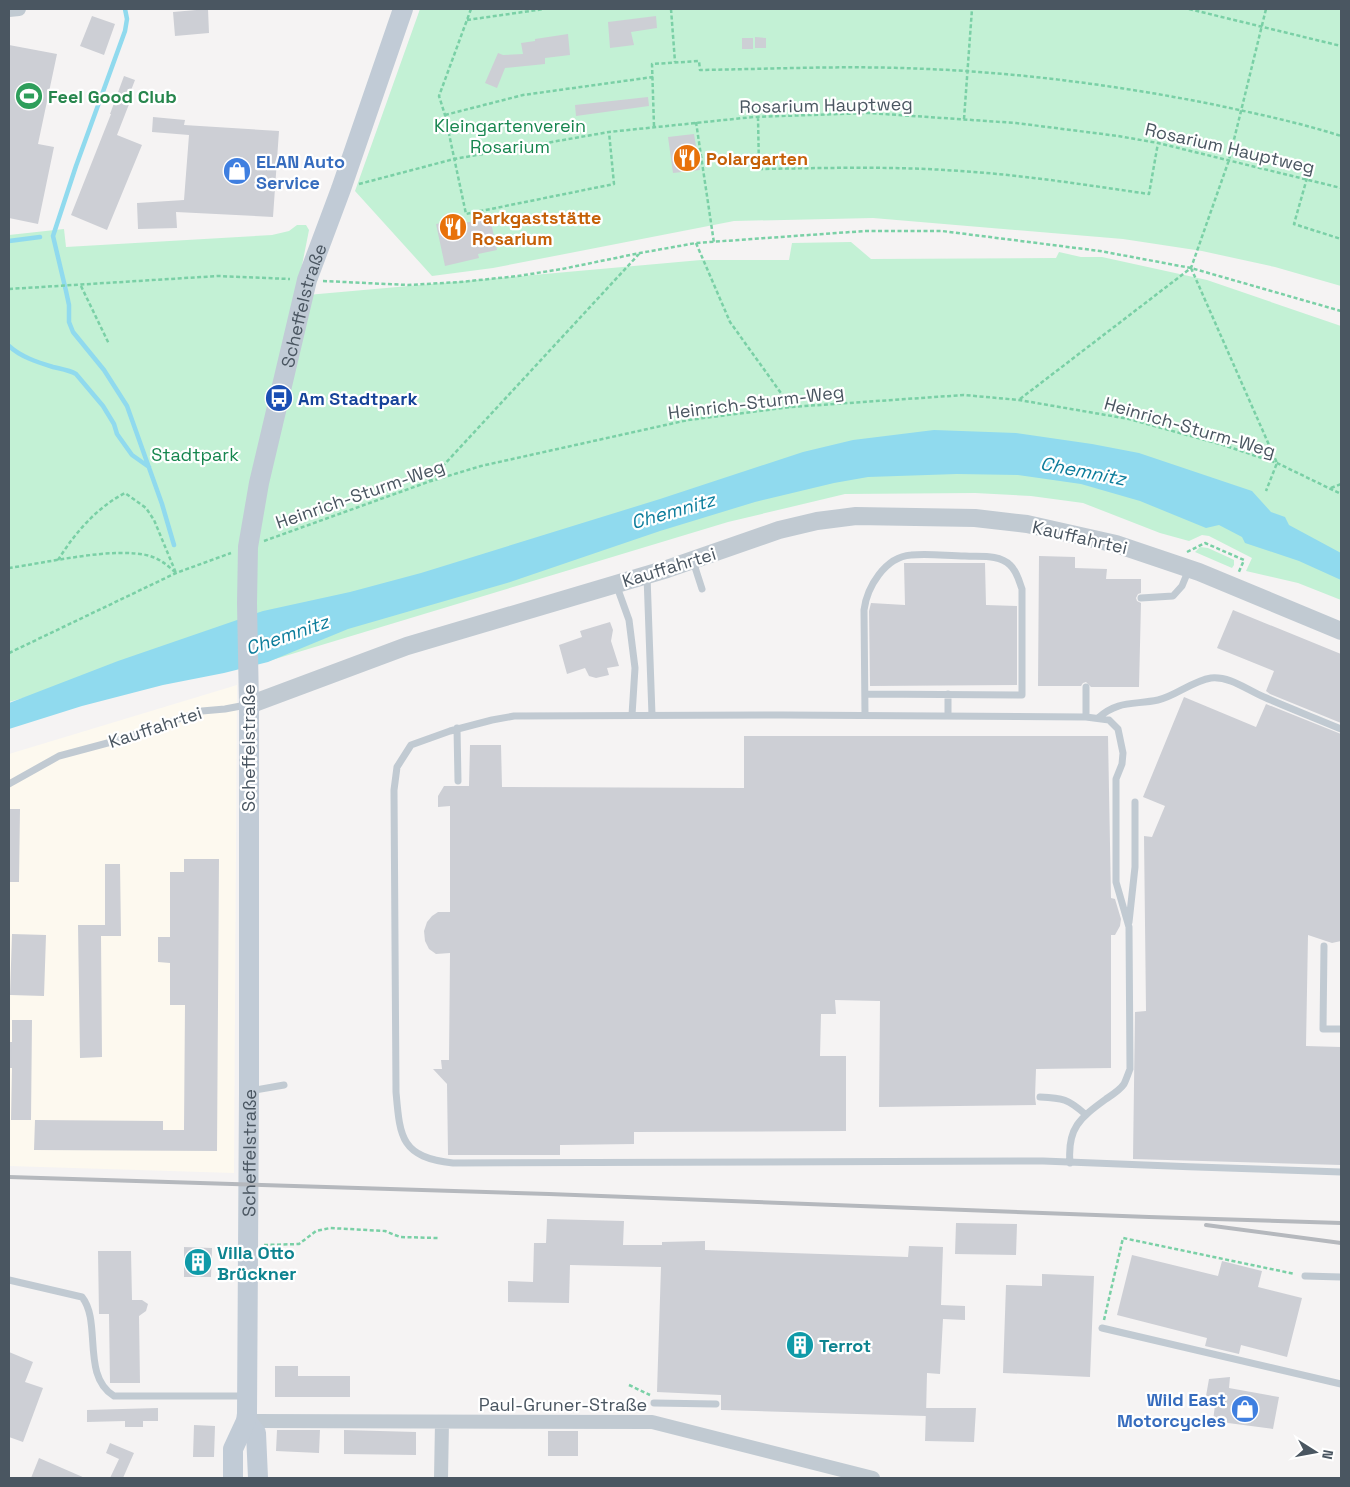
<svg xmlns="http://www.w3.org/2000/svg" width="1350" height="1487" viewBox="0 0 1350 1487" font-family="'Space Grotesk',sans-serif">
<style>
.commercial{fill:#fdf9ef}
.green{fill:#c3f1d5}
.water{fill:#90daee}
.lines{fill:none;stroke-linecap:round;stroke-linejoin:round}
.stream{stroke:#90daee;stroke-width:4.5}
.building{fill:#cdcfd5}
.path{stroke:#7ad0a6;stroke-width:2.5;stroke-dasharray:4 2.5;stroke-linecap:butt}
.service{stroke:#c1cad2;stroke-width:7}
.minor{stroke:#c1cad2;stroke-width:14}
.tertiary{stroke:#c1cad2;stroke-width:18}
.secondary{stroke:#c1cbd6;stroke-width:20}
.rail{stroke:#b5b8bd;stroke-width:4}
.labels{text-anchor:middle;dominant-baseline:central;stroke-width:4.5;stroke-linejoin:round;paint-order:stroke}
.leisure-label{font-size:18px;font-weight:bold;fill:#27864d;stroke:#fff;text-anchor:start}
.street-label{font-size:18px;fill:#4a5661;stroke:#fff}
.park-label{font-size:18px;fill:#17864f;stroke:#fff}
.food-label{font-size:18px;font-weight:bold;fill:#c56008;stroke:#fff;text-anchor:start}
.shop-label{font-size:18px;font-weight:bold;fill:#366cbe;stroke:#fff;text-anchor:start}
.transit-label{font-size:18px;font-weight:bold;fill:#164399;stroke:#fff;text-anchor:start}
.culture-label{font-size:18px;font-weight:bold;fill:#0d838f;stroke:#fff;text-anchor:start}
.water-label{font-size:19px;font-style:italic;fill:#0c7c9b;stroke:#fff}
</style>
<rect width="100%" height="100%" fill="#f5f3f3"/>
<path class="commercial" d="M237 685 234 1173 9 1166V754Z"/>
<path class="green" d="M420 9H1341V286L1275 267 1202 251 1123 239 873 218 734 221 493 268 432 276 355 191Z
M297 225H306L309 230 296 296 701 260H789L792 243 851 242 871 259 1056 258 1059 252 1081 257H1102L1207 280 1341 326V600L1298 583 1246 571 1252 558 1209 536 1202 535 1189 541 1160 533 1083 503 1031 496 975 493 845 494 728 522 262 663 237 637 9 702V235L64 229 66 247 272 235 289 231Z
M1200 547 1208 548 1230 558 1234 560V565L1232 568 1195 552Z"/>
<path class="water" d="M934 430 1016 433 1092 444 1139 453 1252 491 1271 512 1285 517 1289 525 1341 553V580L1299 561 1245 543 1242 537 1219 525 1206 528 1140 501 1081 484 1018 475 957 474 868 477 834 483 755 502 660 531 507 583 348 629 268 662 224 673 163 685 82 706 9 729V703L118 661 263 611 350 592 421 573 660 499 803 452 853 440Z"/>
<g class="lines">
<path class="stream" d="M125 9 127 19 125 31 76 166 53 236 66 291 69 305V322L73 332 104 370 127 406 162 504 174 545
M9 241 40 237
M9 346C21 357 37 362 53 367 61 369 69 370 76 374L103 406 114 424 117 434 132 455 149 467"/>
</g>
<path class="building" d="M208 9 209 33 175 36 173 12Z
M92 16 115 24 104 55 80 46Z
M656 16 657 28 631 32 634 45 610 48 608 22Z
M568 34 570 55 545 58V64L505 68 497 88 485 83 498 53 503 55 523 54 521 43 535 41V39Z
M755 37 766 38V48H755Z
M742 38H753V49H742Z
M9 45 57 54 38 144 54 147 38 224 9 218Z
M124 76 135 80 130 93 133 94 117 135 142 145 107 230 71 215 111 114H110Z
M648 97 649 106 576 116 575 105Z
M153 117 185 120 184 125 279 131 273 217 176 212 177 228 138 229 137 203 184 200 189 135 152 132Z
M694 134 700 170 673 173 668 137Z
M490 218 497 250 478 254 479 258 445 266 436 224 463 219 464 223Z
M1039 556 1075 557V568L1107 569 1106 579H1141V593L1138 594 1136 598 1137 601 1141 603 1139 687H1091L1086 682 1083 683 1081 686H1038Z
M904 563H985L986 605 1017 606V685L870 686 869 611 871 603 905 605Z
M1233 610 1341 654V723L1270 694 1266 691 1274 671 1217 648Z
M610 622 613 630 611 641 619 666 607 668 609 675 596 678 589 676 585 668 567 674 559 645 582 637 580 631Z
M1184 697 1256 727 1266 704 1341 734V941L1332 943 1308 935 1306 1046 1341 1047V1165L1133 1159 1135 1012 1146 1011 1144 836 1152 837 1165 806 1143 797Z
M744 736H1108L1111 898 1115 899 1121 919 1120 926 1115 935H1111V1068L1036 1069 1035 1097 1036 1105 879 1107 880 1001 835 1000 836 1014H821L820 1056H846V1131L634 1132V1144L560 1145V1155H448L447 1084 433 1069H442L441 1060H449L450 953 436 954 429 949 425 941 424 931 427 922 432 916 438 912H450V806L438 807V796L444 786H469L470 745H501L502 787 744 788Z
M9 809H20L19 882H9Z
M184 859H219L217 1151 34 1150 35 1120 163 1121V1130H184L185 1005H170V963L158 962V937H170V872H184Z
M105 864H120L121 936H101L102 1057 80 1058 78 925H105Z
M12 934 46 935 44 996 10 995Z
M12 1020H32L31 1120H11L12 1068H9V1042H12Z
M547 1219 624 1221 623 1245H662V1242L705 1241V1250L908 1257 909 1246 943 1247 941 1305 965 1306V1320L943 1319 940 1374 927 1373 926 1416 721 1410V1395L657 1392 661 1267 570 1265 569 1303 508 1302V1281L533 1282 534 1243H546Z
M956 1223 1017 1224 1016 1255 955 1254Z
M184 1247 212 1248 211 1277H184Z
M98 1251H131L132 1300H142L148 1304 146 1311 139 1316 140 1383H110L109 1314H99Z
M1132 1255 1218 1276 1222 1261 1262 1271 1258 1287 1302 1298 1287 1357 1241 1345 1239 1354 1205 1346 1207 1338 1117 1315Z
M1042 1274 1094 1276 1090 1377 1003 1373 1006 1285 1042 1286Z
M9 1352 33 1362 25 1382 43 1388 23 1442 9 1437Z
M275 1366H298V1376H350V1397H275Z
M1230 1377 1229 1388 1279 1397 1273 1429 1213 1421 1216 1397 1206 1396 1209 1379Z
M158 1408V1421H143V1427H125V1421L87 1422V1410Z
M926 1408H976L974 1442 925 1441Z
M194 1425 215 1426 214 1457H193Z
M277 1430H320L319 1453 276 1451Z
M344 1430 416 1432V1455L344 1454Z
M548 1431H578V1456H548Z
M110 1443 134 1453 123 1478H110L119 1459 106 1453Z
M39 1458 85 1478H31Z"/>
<g class="lines">
<path class="path" d="M471 9 439 96 445 115 466 214 614 184 609 132
M671 9 675 62
M1189 9 1341 46
M467 20 544 9
M445 115 523 95 653 77
M758 117 759 169C826 168 894 166 960 171 1024 175 1086 185 1149 194L1158 143
M964 119 972 9
M696 122 714 243
M654 126 652 64 699 61 700 70C767 69 834 66 901 68 1007 71 1112 84 1216 105 1258 114 1301 123 1341 136
M1307 178 1294 224 1341 239
M359 184 454 159 609 132 753 117 869 113 1016 123 1118 136 1158 143 1341 188
M696 243 730 322 791 407
M1191 268 1277 463 1266 491
M323 281 408 285 460 282 518 276 562 269 640 253 696 243 865 231H942L1100 251 1191 268 1341 311
M81 286 109 344
M9 289 218 276 290 279
M1020 399 1191 268 1229 160 1266 9
M429 481 639 254
M1331 488 1341 484
M264 541 428 482 481 466 688 420 791 407 964 395 1019 400 1129 419 1223 445 1277 463 1341 494
M1187 552 1205 543 1244 560 1238 574
M58 560C75 533 96 508 125 493L146 508 154 520 176 573
M9 568C45 563 116 546 150 556 160 559 167 565 175 572
M9 653 176 573 231 553
M264 1245 299 1244 316 1231 330 1228 385 1231 400 1237 438 1238
M1104 1320 1123 1238 1295 1274
M629 1385 650 1395"/>
<path class="service" d="M693 561 702 589
M647 576 652 715
M616 584 629 620 635 668 632 715
M1141 598 1173 596 1182 586 1189 569
M1086 687V717
M865 694 1022 695V589C1019 581 1017 571 1010 565 999 554 980 557 965 556 948 556 929 553 911 555 885 557 867 587 864 610L865 715
M948 716V694
M1098 718C1118 700 1134 705 1158 700 1176 696 1192 681 1211 678 1230 676 1247 690 1264 697 1289 708 1315 718 1341 729
M457 728 458 781
M9 784 59 756 115 741 202 711 225 709 246 705
M1129 922 1135 867V802
M1324 946 1323 1029H1341
M250 1091 284 1085
M1040 1097C1063 1098 1068 1099 1085 1114
M1070 1163C1067 1128 1080 1118 1106 1099 1112 1095 1120 1090 1124 1084 1126 1080 1128 1074 1130 1069L1129 927 1116 882V779L1122 764 1123 753 1118 729 1109 720 1086 717 783 715 514 716 492 720 450 731 411 745 397 767 394 790 396 1092C400 1138 401 1157 453 1163L1043 1161C1142 1165 1242 1169 1341 1172
M1305 1276 1341 1277
M9 1280 82 1297C102 1322 81 1376 114 1396H246
M1102 1328 1341 1384
M654 1403 716 1404"/>
<path class="minor" d="M9 10 19 9
M246 1421 652 1422 873 1478
M441 1478 442 1422"/>
<path class="tertiary" d="M249 705 407 646 667 569 779 530 817 521 856 516 975 518 1027 524 1116 544 1199 572 1341 631"/>
<g class="secondary">
<path d="M246 1421 256 1433 258 1478"/>
<path id="s1" d="M233 1478V1449L246 1421 247 1414 249 1092V705L247 603 248 547 259 483 307 280 341 189 403 9"/>
</g>
<path class="rail" d="M9 1177 549 1194 1149 1217 1341 1223
M1206 1225 1341 1243"/>
</g>
<defs>
<symbol id="stadium-disc" viewBox="-11 -11 22 22"><circle r="9.5" fill="#2e9e5b" stroke="#fff"/><path d="M0-5a6.5 5 0 1 0 0 10a6.5 5 0 1 0 0-10ZM-3.5-1.8h7v3.6h-7Z" fill="#fff"/></symbol>
<symbol id="restaurant-disc" viewBox="-11 -11 22 22"><circle r="9.5" fill="#e8710a" stroke="#fff"/><path d="M-5-6h1v4h1v-4h1v4h1v-4h1v5L-1.5 .5V6h-2V.5L-5-1ZM5-6V6H3V1.5H1.5Q1.5-4 5-6Z" fill="#fff"/></symbol>
<symbol id="shop-disc" viewBox="-11 -11 22 22"><circle r="9.5" fill="#3f7fe0" stroke="#fff"/><path d="M-5-2.5h2.3a2.7 3.5 0 0 1 5.4 0H5L5.5 6h-11ZM-1.5-2.5h3a1.5 2.3 0 0 0-3 0Z" fill="#fff"/></symbol>
<symbol id="bus-disc" viewBox="-11 -11 22 22"><circle r="9.5" fill="#1a4fb4" stroke="#fff"/><path d="M-5-6H5V4H4V6H2V4H-2V6H-4V4H-5ZM-3.5-4V0h7V-4ZM-3.5 1.2v1.5H-2V1.2ZM2 1.2v1.5H3.5V1.2Z" fill="#fff"/></symbol>
<symbol id="building-disc" viewBox="-11 -11 22 22"><circle r="9.5" fill="#0f9aa8" stroke="#fff"/><path d="M-4-6H4V6H1V3H-1V6H-4ZM-2.5-4.3h1.7v1.8h-1.7ZM.8-4.3h1.7v1.8H.8ZM-2.5-1h1.7V.8h-1.7ZM.8-1h1.7V.8H.8Z" fill="#fff"/></symbol>
</defs>
<g fill-rule="evenodd">
<use href="#stadium-disc" x="13" y="80" width="32" height="32"/>
<use href="#restaurant-disc" x="671" y="142" width="32" height="32"/>
<use href="#shop-disc" x="221" y="155" width="32" height="32"/>
<use href="#restaurant-disc" x="437" y="211" width="32" height="32"/>
<use href="#bus-disc" x="263" y="382" width="32" height="32"/>
<use href="#building-disc" x="182" y="1246" width="32" height="32"/>
<use href="#building-disc" x="784" y="1329" width="32" height="32"/>
<use href="#shop-disc" x="1229" y="1393" width="32" height="32"/>
</g>
<g class="labels">
<g class="leisure-label">
<text x="48" y="96">Feel Good Club</text>
</g>
<g class="street-label">
<text transform="translate(826 105) rotate(-1)">Rosarium Hauptweg</text>
<text transform="translate(1230 148) rotate(13)">Rosarium Hauptweg</text>
<text stroke="none"><textPath href="#s1" startOffset="1182">Scheffelstraße</textPath></text>
<text transform="translate(756 402) rotate(-7)">Heinrich-Sturm-Weg</text>
<text transform="translate(1190 427) rotate(16)">Heinrich-Sturm-Weg</text>
<text transform="translate(360 494) rotate(-19)">Heinrich-Sturm-Weg</text>
<text transform="translate(1080 537) rotate(13)">Kauffahrtei</text>
<text transform="translate(669 567) rotate(-17)">Kauffahrtei</text>
<text transform="translate(155 727) rotate(-18)">Kauffahrtei</text>
<text transform="translate(248 748) rotate(-90)">Scheffelstraße</text>
<text stroke="none"><textPath href="#s1" startOffset="328">Scheffelstraße</textPath></text>
<text x="563" y="1404">Paul-Gruner-Straße</text>
</g>
<g class="park-label">
<text x="510" y="125">Kleingartenverein<tspan x="510" dy="21">Rosarium</tspan></text>
<text x="195" y="454">Stadtpark</text>
</g>
<g class="food-label">
<text x="706" y="158">Polargarten</text>
<text x="472" y="217">Parkgaststätte<tspan x="472" dy="21">Rosarium</tspan></text>
</g>
<g class="shop-label">
<text x="256" y="161">ELAN Auto<tspan x="256" dy="21">Service</tspan></text>
<text x="1226" y="1399" text-anchor="end">Wild East<tspan x="1226" dy="21">Motorcycles</tspan></text>
</g>
<g class="transit-label">
<text x="298" y="398">Am Stadtpark</text>
</g>
<g class="culture-label">
<text x="217" y="1252">Villa Otto<tspan x="217" dy="21">Brückner</tspan></text>
<text x="819" y="1345">Terrot</text>
</g>
<g class="water-label">
<text transform="translate(1083 471) rotate(11)">Chemnitz</text>
<text transform="translate(673 511) rotate(-16)">Chemnitz</text>
<text transform="translate(287 635) rotate(-19)">Chemnitz</text>
</g>
</g>
<rect width="1350" height="1487" fill="none" stroke="#4a5661" stroke-width="20"/>
<g transform="translate(1315 1452) rotate(101)" stroke="#ffffff" stroke-width="4" paint-order="stroke">
<path d="M0-4L9 19L0 12L-9 19Z" fill="#4a5661"/>
<text y="-8" font-size="14" font-weight="bold" text-anchor="middle" fill="#4a5661">N</text>
</g>
</svg>
